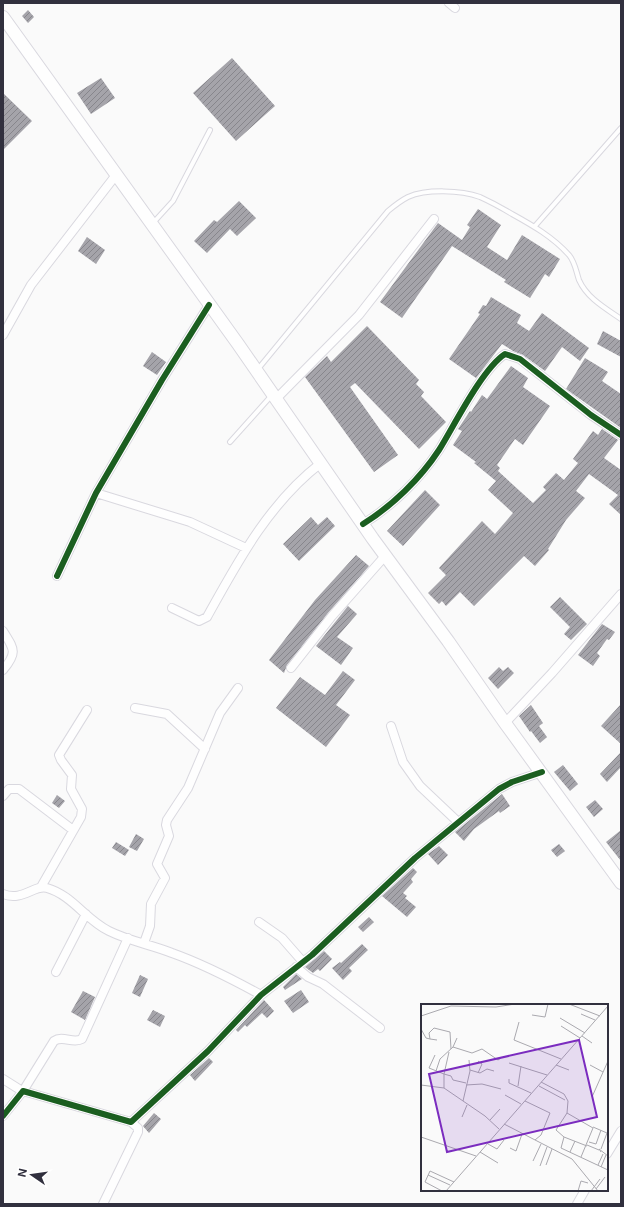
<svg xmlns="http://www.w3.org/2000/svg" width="624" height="1207" viewBox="0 0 624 1207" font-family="Inter,sans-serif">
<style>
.building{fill:url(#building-hatch)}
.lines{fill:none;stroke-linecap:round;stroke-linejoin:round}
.service-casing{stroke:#d9d8df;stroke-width:6}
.minor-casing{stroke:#d9d8df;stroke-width:10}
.secondary-casing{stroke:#d9d8df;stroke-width:14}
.service{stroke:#fefefe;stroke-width:4}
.minor{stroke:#fefefe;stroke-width:8}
.secondary{stroke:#fefefe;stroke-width:12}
.cycleway-casing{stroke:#fff;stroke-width:8}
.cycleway{stroke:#1b5e20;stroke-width:6}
.inset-road{fill:none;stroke:#aaa9af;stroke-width:1}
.view{fill:#7b2cbf;fill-opacity:0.15;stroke:#7b2cbf;stroke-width:2}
.inset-edge{fill:none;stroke:#31303e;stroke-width:2}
</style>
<defs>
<pattern id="building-hatch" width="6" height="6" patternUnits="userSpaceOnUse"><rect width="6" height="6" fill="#a5a4aa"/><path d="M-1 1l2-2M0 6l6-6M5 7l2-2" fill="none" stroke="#87868c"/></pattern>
</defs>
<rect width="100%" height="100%" fill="#fafafa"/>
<path class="building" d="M28 10 34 17 28 23 22 16Z
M232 58 275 106 236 141 193 93Z
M101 78 115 98 91 114 77 93Z
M3 93 32 121 3 150Z
M239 201 256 218 237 236 230 229 207 253 194 241 214 220 217 222Z
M478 209 501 225 487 247 507 260 522 235 560 259 549 277 545 274 530 298 504 282 506 280 452 246 402 318 380 302 438 223 462 240 470 227 467 225Z
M87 237 105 250 96 264 78 251Z
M491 297 521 315 517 323 529 331 542 313 589 348 580 361 562 347 545 371 523 355 513 351 502 344 476 378 449 359 480 314 478 313 483 305 486 306Z
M367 326 419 380 416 384 424 392 421 396 446 422 419 449 355 383 350 387 398 455 374 472 305 377 327 356 331 362Z
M603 331 621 341V357L597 344Z
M152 352 166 362 157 375 143 366Z
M585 358 608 372 602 381 621 394V428L566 389Z
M511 366 528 378 523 387 550 406 523 445 515 439 497 465 500 468 498 471 533 503 546 490 543 487 556 473 564 480 578 463 573 459 593 431 598 435 602 429 618 440 604 458 621 470V515L609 504 618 495 589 474 576 491 585 498 566 520 548 549 549 550 535 566 524 556 474 606 460 592 446 606 442 601 439 604 428 593 446 575 439 568 482 521 495 534 513 513 488 490 496 481 474 463 476 462 453 445 462 431 458 429 470 411 471 412 482 395 487 399Z
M425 490 440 505 403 546 387 531Z
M311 517 318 525 327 517 335 526 299 561 283 544Z
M356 555 369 566 328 613 287 665 284 673 269 660 315 600Z
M560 597 587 624 571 640 564 634 570 627 550 607Z
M348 606 357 614 337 637 353 648 341 665 316 646Z
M602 624 615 632 609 640 607 639 597 653 600 656 593 666 578 655Z
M499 667 503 671 508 667 514 673 498 689 488 678Z
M343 671 355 680 336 705 350 715 326 747 276 708 300 677 325 695Z
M621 704V744L601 726Z
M531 705 543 723 539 726 547 737 540 743 531 731 530 732 519 716Z
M621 752V767L607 782 600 774Z
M563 765 578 784 570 791 554 772Z
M502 794 510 806 500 813 499 811 474 829 464 841 455 832Z
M57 795 65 801 59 808 52 803Z
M595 800 603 809 594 817 586 807Z
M621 830V861L606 842Z
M136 834 144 839 137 851 129 847Z
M116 842 129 850 125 856 112 848Z
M559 844 565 851 557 857 551 850Z
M439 846 448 855 438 865 428 854Z
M413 868 417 872 411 879 413 882 403 893 407 896 405 898 416 907 407 917 382 896Z
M369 917 374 922 363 932 358 927Z
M362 944 368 950 349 968 352 971 343 980 332 968 340 962 341 963Z
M324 951 332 959 320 971 318 969 313 973 305 967Z
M296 974 302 979 285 990 283 987Z
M140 975 148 979 140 997 132 993Z
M301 990 309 1002 293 1013 284 1001Z
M83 991 95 997 85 1020 71 1012Z
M264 1000 274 1011 267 1018 262 1013 247 1027 245 1025 238 1032 236 1030Z
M153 1010 165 1016 160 1027 147 1020Z
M209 1058 213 1062 195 1081 190 1075Z
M154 1113 161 1119 149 1133 143 1126Z"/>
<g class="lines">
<defs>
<path id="service" d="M153 223 173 201 210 130
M535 226 621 128
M258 369 388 211C394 206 400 201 408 197 426 189 461 190 480 197 491 202 502 208 512 214 532 225 553 237 569 255 575 262 576 271 579 280 587 298 605 308 621 319
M230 442 272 395"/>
<path id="minor" d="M449 3 455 8
M3 335 31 285 116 175
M276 399 359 315 434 219
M96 493 190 522 246 548
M363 524C392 506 420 479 439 450 454 426 482 369 505 354L520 359 591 415 621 435
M57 576 96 493 162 380 209 305
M172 608 199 621 207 617C238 561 269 503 321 463
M3 631C14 649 18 652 3 670
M291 668 332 616 385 556
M135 708 167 714 205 749
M505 723 552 673 621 594
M391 726 403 762 420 786 458 822
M3 796 9 789H19L73 830
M41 887 81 817 82 809 71 789 72 775 61 760 59 755 87 710
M3 894C22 902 35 884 47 888 72 895 86 920 109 931 129 941 152 945 172 953 203 964 232 979 261 995
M259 922 282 938 303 962
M144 943 150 926 151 904 165 878 157 864 169 836 166 825 167 820 188 788 220 713 238 688
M296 967 308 977 323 984 380 1028
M56 972 86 914
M3 1079 22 1091
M23 1091 54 1041C63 1035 73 1044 82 1039L128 938
M3 1116 23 1091 131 1122 208 1051 261 995 312 955 415 858 499 789 512 782 542 772
M607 1154 621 1131
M103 1204 138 1132V1128L131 1122
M577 1204 585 1190"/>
<path id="secondary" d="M3 17 238 344 373 539 448 641 505 723 621 883"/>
</defs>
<use href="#service" class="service-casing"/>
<use href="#minor" class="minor-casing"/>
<use href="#secondary" class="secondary-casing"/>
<use href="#service" class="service"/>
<use href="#minor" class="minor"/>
<use href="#secondary" class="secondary"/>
<defs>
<path id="cycleway" d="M363 524C392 506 420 479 439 450 454 426 482 369 505 354L520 359 591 415 621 435
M57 576 96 493 162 380 209 305
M3 1116 23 1091 131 1122 208 1051 261 995 312 955 415 858 499 789 512 782 542 772"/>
</defs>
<use href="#cycleway" class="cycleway-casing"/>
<use href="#cycleway" class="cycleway"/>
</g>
<g transform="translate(421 1004)">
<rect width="187" height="187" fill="#fafafa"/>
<path class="inset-road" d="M148 0 179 12M160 10 174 16M111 11 124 13 127 0M0 12 30 2 75 3 94 0M139 14 164 29M98 18 93 36 140 55M140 22 159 34M0 25 5 34 9 35M161 32 171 39M16 36 9 35 8 29 13 24 29 28 30 45M32 43 51 49 61 45 77 56 80 54M14 51 8 64 23 70V84L64 112 78 125M57 57 61 60 57 69M88 59 126 71M135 61 148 66M169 61 182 68M49 66 59 69 66 65 73 67M15 67 19 55 32 43 36 34M23 70 30 72 32 76 45 79M23 70 28 48M88 75V79L110 89M120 78 143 90 147 97 146 109 135 126 143 133 140 144 187 166M0 81 23 84M45 81 61 80 80 85M97 82 100 62M118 82 144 96M84 91 100 100M171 93 187 57M42 97 49 67 48 56M104 97 129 109 120 131 114 136M146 109 172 124 160 153M41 113 46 101M69 116 79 105M83 120 151 155 177 187M172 123 186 129 180 145M0 133 55 152M143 133 166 142M168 138 175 140 180 126M67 140 76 145 83 136M166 141 178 146M89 144 95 147 101 130M59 148 77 159M149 148 154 137M180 148 178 145 187 152M112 157 120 140M125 161 131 145M177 161 182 150M119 162 126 143M180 163 185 151M7 171 29 181M175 185 184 173M21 187 4 178 9 167 33 178M25 187 187 2M157 187 160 177 167 179M170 187 179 175"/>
<path class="view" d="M158 36 176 113 26 148 8 70Z"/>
<rect width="187" height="187" class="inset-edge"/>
</g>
<rect width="624" height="1207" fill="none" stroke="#31303e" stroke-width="8"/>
<g transform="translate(32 1175) rotate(283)" stroke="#ffffff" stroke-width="3" paint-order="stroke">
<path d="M0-3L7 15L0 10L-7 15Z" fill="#31303e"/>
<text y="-6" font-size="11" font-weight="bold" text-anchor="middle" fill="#31303e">N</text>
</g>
</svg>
